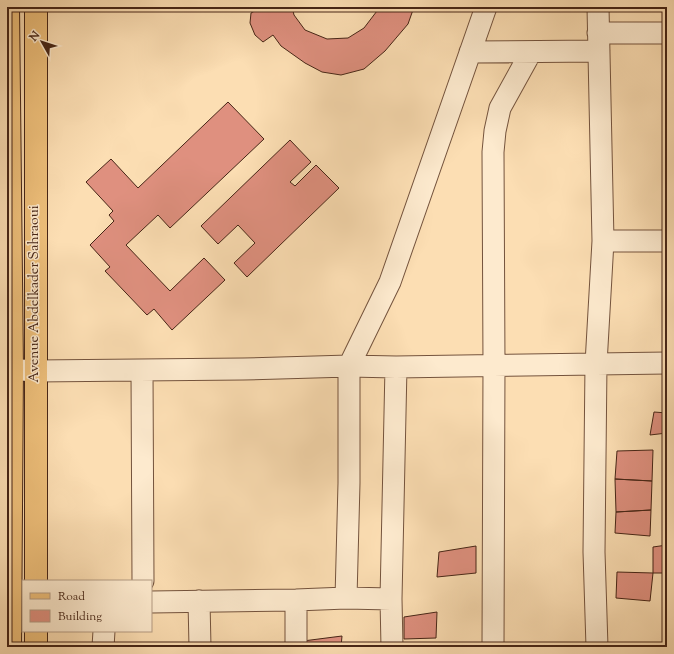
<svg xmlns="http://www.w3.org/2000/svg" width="674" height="654" viewBox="0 0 674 654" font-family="'Sorts Mill Goudy',serif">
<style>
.building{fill:#df907f;stroke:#462516}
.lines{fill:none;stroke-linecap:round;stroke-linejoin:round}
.minor-casing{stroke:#74533d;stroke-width:23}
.major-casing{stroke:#462516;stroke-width:24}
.minor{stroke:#fdeace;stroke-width:21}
.major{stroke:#eebf7a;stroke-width:22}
.labels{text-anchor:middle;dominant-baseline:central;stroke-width:3;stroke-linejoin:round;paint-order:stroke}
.street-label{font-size:14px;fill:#462516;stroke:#fdeace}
</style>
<rect width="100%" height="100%" fill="#fcdeb3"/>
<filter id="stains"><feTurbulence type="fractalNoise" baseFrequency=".005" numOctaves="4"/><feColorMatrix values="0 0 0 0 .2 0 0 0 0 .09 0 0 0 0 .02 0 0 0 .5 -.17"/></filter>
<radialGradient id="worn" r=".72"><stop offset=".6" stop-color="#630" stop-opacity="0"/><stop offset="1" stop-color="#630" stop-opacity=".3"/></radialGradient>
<path class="building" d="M262 7H292L294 15 305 30 327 39 348 38 364 28 380 7H414L408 24 385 51 364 69 341 75 322 72 305 63 281 46 273 35 263 42 255 35 250 23 251 13Z
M228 102 264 139 170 228 158 215 126 245 170 291 204 258 225 280 172 330 154 309 147 315 105 271 110 267 90 245 114 221 109 215 113 211 86 182 111 159 138 188Z
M290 140 311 162 290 182 295 186 316 165 339 188 247 277 234 263 255 243 238 225 218 244 201 226Z
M654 412 667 413V433L650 435Z
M653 450 652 481 615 479 617 451Z
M615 479 652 481 651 510 616 512Z
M651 510 650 536 615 533 616 512Z
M667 545V573H653V547Z
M476 546V573L437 577 439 552Z
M617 572 653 573 650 601 616 598Z
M437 612 436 638 404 639V617Z
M342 636 341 647H303V641Z"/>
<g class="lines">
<defs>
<path id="minor" d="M598 33H667
M470 52 599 51
M603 241H667
M7 369 35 371 243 369 349 366 396 367 667 363
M142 370 143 581
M346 598 349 483V366L390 282 486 7
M296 600V647
M199 601 200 647
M151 602 296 600 346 598 391 599
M103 647 104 631
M392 647 391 599 396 367
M493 647 494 365 493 152 495 131 500 108 531 52
M597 647 594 552 596 364 603 241 598 7"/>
<path id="major" d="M8 7 12 369 10 647
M36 581V7
M36 631V647"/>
</defs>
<use href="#minor" class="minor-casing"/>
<use href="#major" class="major-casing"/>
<use href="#minor" class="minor"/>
<use href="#major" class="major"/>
</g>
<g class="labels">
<g class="street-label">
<text transform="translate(35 294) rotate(-90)">Avenue Abdelkader Sahraoui</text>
</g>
</g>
<rect width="674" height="654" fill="none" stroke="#fcdeb3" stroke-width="24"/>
<rect x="8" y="8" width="658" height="638" fill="none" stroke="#462516" stroke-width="2"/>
<rect x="12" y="12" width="650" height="630" fill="none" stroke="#462516"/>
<rect x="22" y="580" width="130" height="52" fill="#fdeace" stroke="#b49b84"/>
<rect x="30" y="593" width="20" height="6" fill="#eebf7a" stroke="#b49b84"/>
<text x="58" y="600" font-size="12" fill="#462516">Road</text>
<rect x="30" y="610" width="20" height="12" fill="#df907f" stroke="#b49b84"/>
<text x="58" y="620" font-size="12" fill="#462516">Building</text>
<g transform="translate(42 42) rotate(309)" stroke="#fdeace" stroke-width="3" paint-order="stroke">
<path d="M0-3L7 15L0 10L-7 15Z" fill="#462516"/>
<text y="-6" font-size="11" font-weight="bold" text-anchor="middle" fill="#462516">N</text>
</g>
<rect width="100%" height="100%" filter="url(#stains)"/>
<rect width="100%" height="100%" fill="url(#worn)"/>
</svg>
